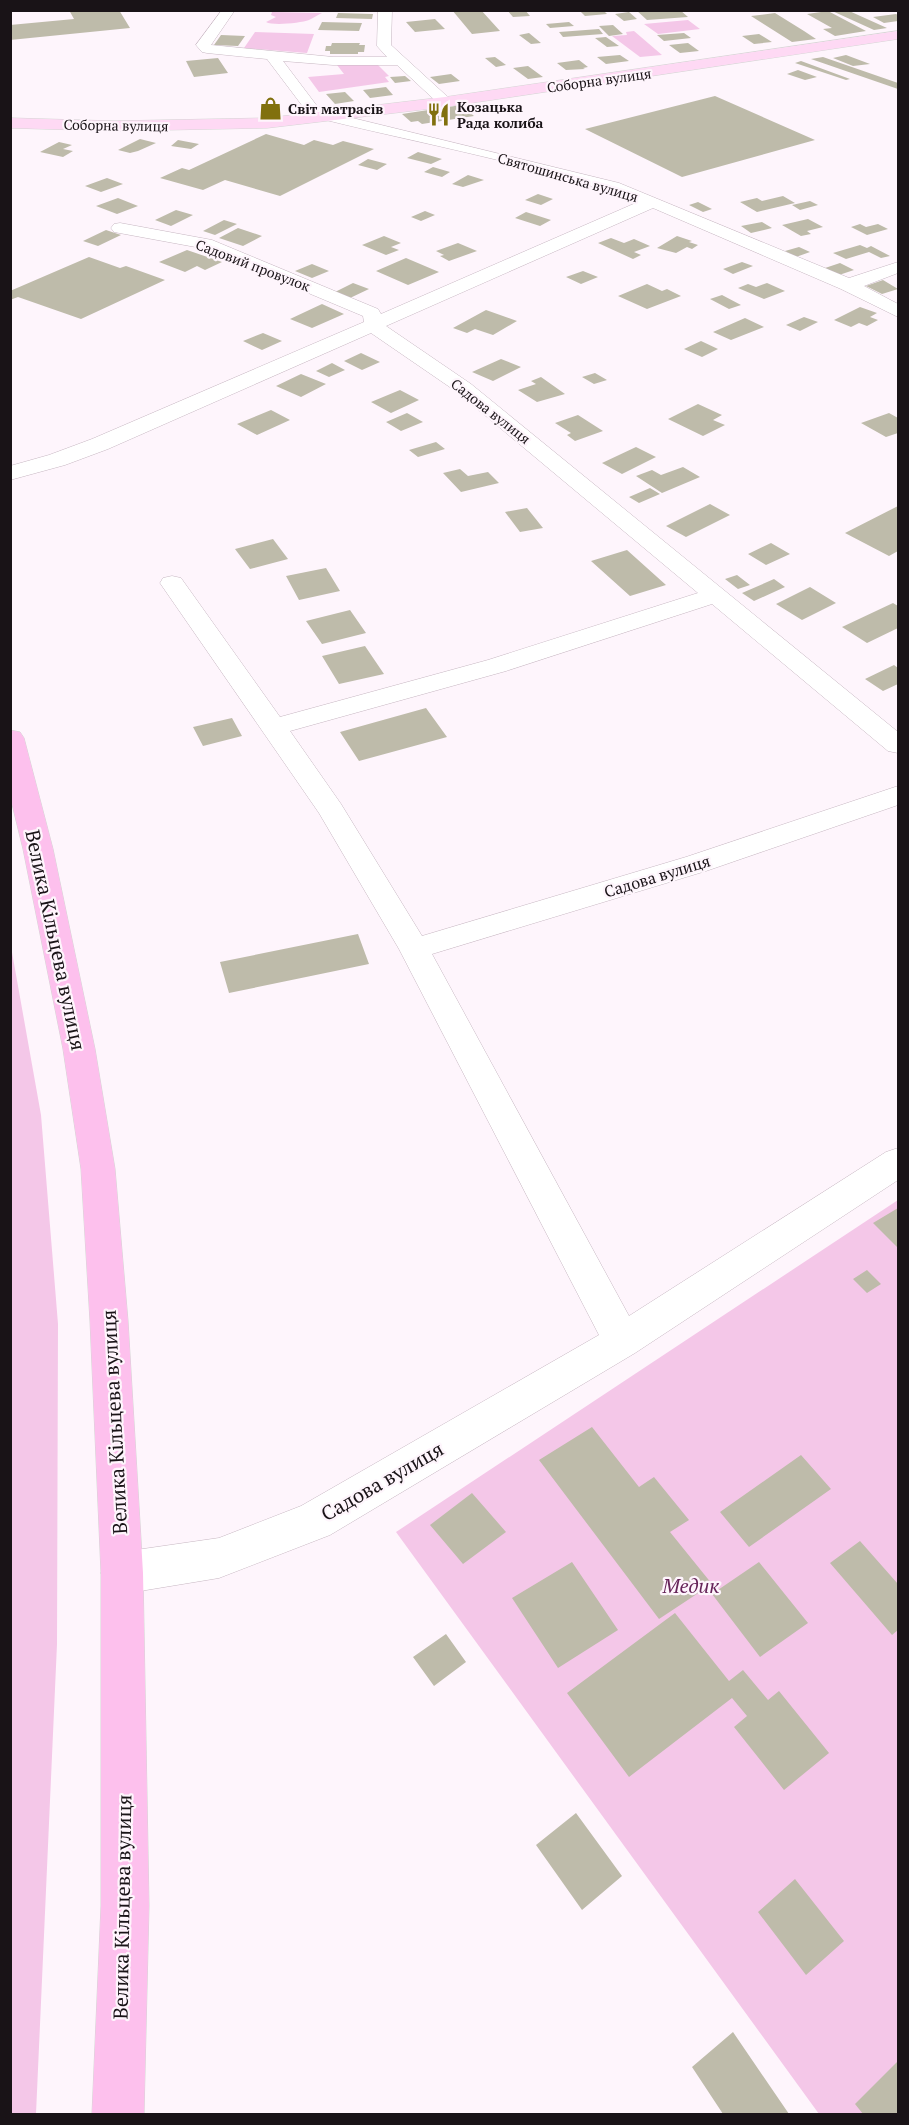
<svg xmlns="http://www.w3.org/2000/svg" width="909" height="2125" viewBox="0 0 909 2125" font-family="'PT Serif',serif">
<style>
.green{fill:#f4c7e8}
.building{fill:#bebbaa}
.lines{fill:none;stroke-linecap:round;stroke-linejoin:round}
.minor-casing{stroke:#c7b7c2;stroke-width:1}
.major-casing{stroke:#d6d5d5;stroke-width:1}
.highway-casing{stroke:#d6d5d5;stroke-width:1}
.minor{fill:#fff;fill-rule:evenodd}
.major{fill:#fed9f4;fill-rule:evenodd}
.highway{fill:#fdc0ed;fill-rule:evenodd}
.labels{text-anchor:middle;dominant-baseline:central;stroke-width:4.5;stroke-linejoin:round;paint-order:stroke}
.far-street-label{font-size:14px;fill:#191317;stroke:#fef5fc}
.far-poi-label{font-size:14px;font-weight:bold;fill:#191317;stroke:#fef5fc;text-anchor:start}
.street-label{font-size:16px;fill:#191317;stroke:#fef5fc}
.near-street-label{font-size:20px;fill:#191317;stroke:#fef5fc}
.near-park-label{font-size:20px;font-style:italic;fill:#662459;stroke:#fef5fc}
</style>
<rect width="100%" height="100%" fill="#fef5fc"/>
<path class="green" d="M272 12 322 13C317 15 314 18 309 20 301 23 273 26 266 22L276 17 271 15Z
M688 20 700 29 658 34 644 24Z
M634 31 662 55 640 57 612 36 627 35 626 32Z
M255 32 314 34 307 53 244 48Z
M377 64 389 76 385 77 389 82 319 92 308 77 344 74 337 65Z
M10 941 41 1115 58 1324 57 1644 36 2114H10Z
M898 1200V2114H819L396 1532Z"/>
<path class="building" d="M69 10H119L130 28 10 40V25L74 19Z
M452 10H481L500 31 472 34Z
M507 10H525L530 16 513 17Z
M579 10H603L607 14 585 16Z
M636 10H680L688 17 647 20Z
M830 10H847L887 28 874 30Z
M828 11 866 31 835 36 823 29 832 28 807 14Z
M629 12 637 19 624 21 615 14Z
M338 13 373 14 372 19 336 18Z
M775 13 804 31 816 39 792 42 751 16Z
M896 14 898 15V21L884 23 873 17Z
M435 19 445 29 415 32 406 22Z
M322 22 362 23 359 31 318 30Z
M569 22 574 26 550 28 546 24Z
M613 25 623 34 609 36 599 26Z
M599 29 603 34 563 37 559 32Z
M529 33 541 43 531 44 519 35Z
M684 33 691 38 664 41 657 35Z
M759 34 772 42 754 44 742 36Z
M221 35 245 36 238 46 214 45Z
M606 37 619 46 607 47 595 38Z
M332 43H360L359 45H365L364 52H358V54H330V51H325L326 46H331Z
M688 43 699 51 680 53 669 45Z
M620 55 629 61 606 64 597 57Z
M846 55 870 64 853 66 833 58Z
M495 57 506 65 496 67 485 58Z
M823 57 898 83V89L811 59Z
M218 58 228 73 194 77 186 61Z
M579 60 588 67 583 68 585 69 566 70 557 63Z
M801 61 850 79 846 80 795 63Z
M528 66 543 77 528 79 513 68Z
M798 70 817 77 805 80 787 74Z
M451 74 460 81 439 84 430 77Z
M405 76 411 81 395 83 390 77Z
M386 87 393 95 370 98 363 90Z
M345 92 354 101 335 104 326 94Z
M715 96 815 140 682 177 585 129Z
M461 105 474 116 422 124 418 121 411 122 402 114Z
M266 134 304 145 314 140 333 145 343 141 374 149 280 196 225 180 203 190 160 178 182 168 189 170Z
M140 139 156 143 138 151 130 153 118 150Z
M178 140 199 144 191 149 171 146Z
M59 142 72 145 63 149 73 151 63 157 40 152Z
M418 152 442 159 431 164 407 158Z
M368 159 387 164 377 170 358 165Z
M433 167 450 172 442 177 424 172Z
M468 175 484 180 463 187 452 184Z
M107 178 123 184 101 192 85 186Z
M538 194 553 199 541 205 525 200Z
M783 196 795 203 757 212 740 202 757 198 762 201Z
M118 198 138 206 117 214 96 206Z
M810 201 818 205 800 210 792 205Z
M698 202 712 209 703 212 689 205Z
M176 210 193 215 171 226 155 220Z
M425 211 435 215 421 221 411 217Z
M526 212 551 220 540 226 515 218Z
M808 219 823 227 807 231 811 234 801 236 782 225Z
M224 220 237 224 215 235 203 231Z
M762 222 772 228 751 233 741 226Z
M860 224 866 227 878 224 888 229 867 235 851 227Z
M238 228 262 236 243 246 219 238Z
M106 230 121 235 98 246 83 241Z
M384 236 401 243 391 247 399 250 386 255 362 245Z
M677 236 692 241 689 242 698 245 692 249 687 247 676 253 657 248Z
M611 238 624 243 634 239 650 246 634 252 641 255 633 259 598 243Z
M458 243 477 251 449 261 440 256 444 255 436 251Z
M860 245 867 248 871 246 890 256 881 258 869 252 846 259 833 253Z
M799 247 810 252 796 257 785 251Z
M187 250 222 262 205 270 197 266 185 272 159 262Z
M89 257 120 268 126 266 165 280 81 319 18 297 10 300V291Z
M406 258 439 272 408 285 376 271Z
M742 262 753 266 733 274 723 269Z
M840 263 854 270 839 275 825 268Z
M312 264 329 271 312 278 295 271Z
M583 271 598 277 581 284 566 277Z
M883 280 898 289 882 294 866 286Z
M353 283 369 289 350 298 335 292Z
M767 283 785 291 764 299 738 288 748 284 756 287Z
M647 284 662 291 667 289 681 296 647 309 618 296Z
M722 295 741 305 729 309 710 299Z
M322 304 344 314 312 328 290 319Z
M860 307 877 313 870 317 878 320 867 326 859 323 851 327 834 320Z
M486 310 517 321 493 335 475 329 467 333 453 328Z
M804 317 818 322 800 331 786 325Z
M745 318 764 327 731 340 713 332Z
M263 333 282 341 262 350 243 341Z
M701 341 718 349 702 357 684 349Z
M361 353 380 362 362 370 344 361Z
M501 359 521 367 493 381 472 372Z
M332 363 345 370 329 377 316 371Z
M595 373 607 380 594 384 582 377Z
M301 374 326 384 301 397 276 386Z
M541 377 565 394 537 402 518 390 536 384 531 381Z
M400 390 419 400 391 413 371 402Z
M698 404 722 415 713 420 725 425 703 436 668 419Z
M271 410 290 420 257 435 237 424Z
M407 413 423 422 401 431 386 422Z
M889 413 898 418V433L886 437 861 423Z
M578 415 603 431 575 441 567 435 571 433 555 423Z
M436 442 445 449 418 457 409 450Z
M636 447 656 457 622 474 602 463Z
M683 467 700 477 662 493 636 476 652 470 661 475Z
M460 469 468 476 488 472 499 483 461 492 443 473Z
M650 488 660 494 639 503 629 497Z
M710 504 730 515 686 537 666 526Z
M898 506V551L889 556 845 533Z
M527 508 543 528 520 532 505 512Z
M273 539 288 559 250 569 235 549Z
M771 543 790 554 766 565 748 554Z
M627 550 666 585 630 596 591 561Z
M326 568 340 591 299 600 286 576Z
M737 575 750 585 738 589 725 579Z
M774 579 785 587 754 601 742 593Z
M810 587 836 603 802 620 776 604Z
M893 603 898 606V628L867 643 842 627Z
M350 610 366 633 322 644 306 621Z
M365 646 384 674 339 684 322 656Z
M894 665 898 668V684L883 691 865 679Z
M426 708 447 737 359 761 340 732Z
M232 718 242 736 203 746 193 727Z
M358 934 369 964 229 993 220 962Z
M898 1208V1248L873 1223Z
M867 1270 881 1284 867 1293 853 1279Z
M592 1427 639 1487 654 1477 689 1520 670 1532 712 1584 659 1619 539 1460Z
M801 1455 831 1489 749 1547 720 1512Z
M472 1493 506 1532 463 1564 430 1525Z
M860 1541 898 1584V1630L892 1635 830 1563Z
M572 1562 618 1630 558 1668 512 1598Z
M759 1562 808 1623 760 1657 712 1594Z
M675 1613 729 1681 743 1670 768 1700 779 1691 829 1753 784 1790 734 1727 747 1716 732 1698 629 1777 567 1693Z
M446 1634 466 1662 434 1686 413 1657Z
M576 1813 622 1876 582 1910 536 1845Z
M795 1879 844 1941 806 1975 758 1912Z
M733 2032 789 2114H723L692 2067Z
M898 2061V2114H863L855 2104Z"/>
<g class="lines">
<defs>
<path id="minor" d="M222 10H235L211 45 333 57H387L377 46 378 10H392L391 45 450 99 453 102 450 105H440L397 65H333L283 61 317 106 332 113 619 183 849 278 898 262V273L864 286 898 304V317L841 289 653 208 386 326 471 384 898 732V753L888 751 712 604 506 671 290 731 341 804 422 936 686 857 898 786V805L706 871 432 954 629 1316 886 1152 898 1148V1180L635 1353 330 1535 219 1578 122 1594 107 1588 101 1573 107 1558 122 1552 219 1538 301 1506 599 1335 399 949 319 813 160 583 163 578 172 576 181 578 280 717 488 660 698 593 457 392 371 333 108 449 65 465 10 480V466L49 455 92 439 364 322 363 316 201 248 114 232 111 228 114 224 120 223 212 240 378 309 381 314 638 202C537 164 426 145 322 119L307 112 267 59 207 53 202 52 196 45Z"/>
<path id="major" d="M898 31V39L445 107 267 128 114 131 10 128V118L114 121 267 118 445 97Z"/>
<path id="highway" d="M10 730 20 732 24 738 53 849 95 1049 115 1169 128 1321 143 1573 149 1906 144 2114H92L101 1906V1573L90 1321 81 1169 63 1049 23 849 10 796Z"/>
</defs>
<use href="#minor" class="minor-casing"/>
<use href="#major" class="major-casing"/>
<use href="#highway" class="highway-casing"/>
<use href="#minor" class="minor"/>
<use href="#major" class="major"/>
<use href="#highway" class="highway"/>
</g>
<defs>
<symbol id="shop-bare" viewBox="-9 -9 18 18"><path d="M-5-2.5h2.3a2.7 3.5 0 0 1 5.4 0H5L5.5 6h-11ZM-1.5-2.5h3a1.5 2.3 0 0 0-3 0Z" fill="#81700e" stroke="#fef5fc" stroke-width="2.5" paint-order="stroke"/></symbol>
<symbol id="restaurant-bare" viewBox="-9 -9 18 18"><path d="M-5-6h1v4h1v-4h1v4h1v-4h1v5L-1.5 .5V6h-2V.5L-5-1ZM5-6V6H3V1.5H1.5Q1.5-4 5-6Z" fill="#81700e" stroke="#fef5fc" stroke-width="2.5" paint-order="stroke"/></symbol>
</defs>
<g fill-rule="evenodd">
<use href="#shop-bare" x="254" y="92" width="33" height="33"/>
<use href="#restaurant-bare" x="422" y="98" width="33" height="33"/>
</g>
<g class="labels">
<g class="far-street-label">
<text transform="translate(599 80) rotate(-8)">Соборна вулиця</text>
<text transform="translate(116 125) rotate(1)">Соборна вулиця</text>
<text transform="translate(568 177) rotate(16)">Святошинська вулиця</text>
<text transform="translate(253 265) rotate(21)">Садовий провулок</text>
<text transform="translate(491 411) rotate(38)">Садова вулиця</text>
</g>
<g class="far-poi-label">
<text x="457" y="106">Козацька<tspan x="457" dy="16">Рада колиба</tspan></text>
<text x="288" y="108">Світ матрасів</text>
</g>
<g class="street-label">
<text transform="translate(657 876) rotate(-17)">Садова вулиця</text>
</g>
<g class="near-street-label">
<text transform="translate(56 940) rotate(78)">Велика Кільцева вулиця</text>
<text transform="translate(114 1422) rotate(-93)">Велика Кільцева вулиця</text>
<text transform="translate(382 1481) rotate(-30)">Садова вулиця</text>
<text transform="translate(122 1907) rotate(-89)">Велика Кільцева вулиця</text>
</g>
<g class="near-park-label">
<text x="691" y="1585">Медик</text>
</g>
</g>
<rect width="909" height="2125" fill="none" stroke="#191317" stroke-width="24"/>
</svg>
